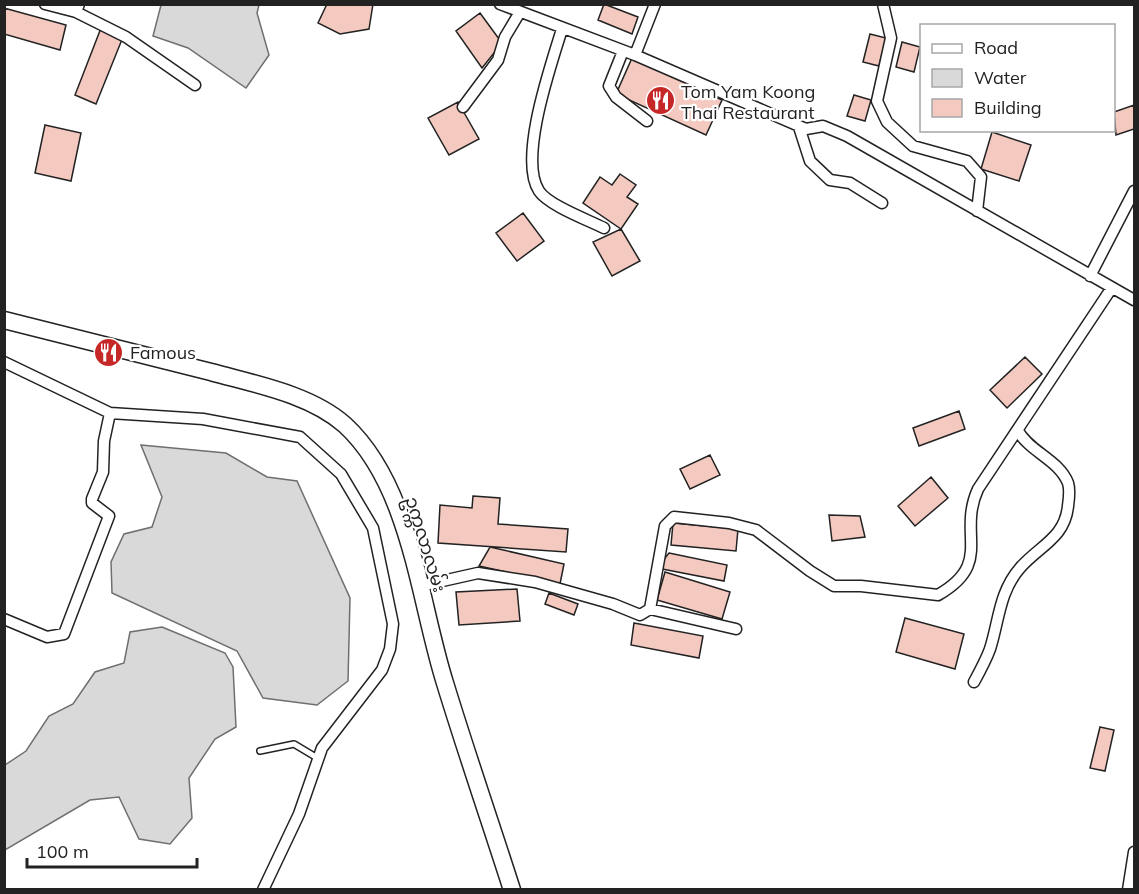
<svg xmlns="http://www.w3.org/2000/svg" width="1139" height="894" viewBox="0 0 1139 894" font-family="Mulish,'Noto Sans Myanmar',sans-serif">
<style>
.water{fill:#d9d9d9;stroke:#6f6f6f;stroke-width:1.5}
.building{fill:#f3c9c0;stroke:#222;stroke-width:1.5}
.lines{fill:none;stroke-linecap:round;stroke-linejoin:round}
.service-casing{stroke:#222;stroke-width:8}
.minor-casing{stroke:#222;stroke-width:13}
.primary-casing{stroke:#222;stroke-width:19}
.service{stroke:#fff;stroke-width:5}
.minor{stroke:#fff;stroke-width:10}
.primary{stroke:#fff;stroke-width:16}
.labels{text-anchor:middle;dominant-baseline:central;stroke-width:4.5;stroke-linejoin:round;paint-order:stroke}
.poi-label{font-size:18px;fill:#222;stroke:#fff;text-anchor:start}
.street-label{font-size:18px;fill:#222;stroke:#fff}
</style>
<rect width="100%" height="100%" fill="#fff"/>
<path class="water" d="M161 5H259L257 13 269 55 246 88 188 48 153 36Z
M141 445 226 453 267 477 297 481 350 598 348 681 317 705 263 698 237 651 112 593 111 562 124 534 152 527 162 497Z
M162 627 225 653 233 667 236 727 215 739 189 778 192 818 170 844 139 839 119 797 90 800 5 850V765L26 751 49 716 73 704 95 672 124 663 130 632Z"/>
<path class="building" d="M327 4H373L369 29 340 34 318 23Z
M604 4 638 17 632 34 598 20Z
M4 8 66 25 60 50 4 34Z
M480 13 502 43 482 68 456 31Z
M101 28 123 37 96 104 75 95Z
M870 34 886 38 879 66 863 62Z
M902 42 920 47 914 72 896 67Z
M632 58 722 100 706 135 616 94Z
M854 95 871 100 865 121 847 116Z
M458 102 479 139 449 155 428 118Z
M1134 105V129L1116 135 1114 112Z
M45 125 81 133 71 181 35 173Z
M992 132 1031 145 1019 181 981 169Z
M620 174 636 185 627 197 638 204 621 229 583 203 600 177 612 185Z
M523 213 544 241 517 261 496 233Z
M621 229 640 261 612 276 593 242Z
M1025 357 1042 374 1007 408 990 390Z
M959 411 965 429 919 446 913 428Z
M710 455 720 475 690 489 680 469Z
M931 477 948 498 915 526 898 506Z
M473 496 500 498 498 524 568 529 566 552 438 543 440 505 472 508Z
M829 515 860 516 865 537 832 541Z
M673 523 738 529 736 551 671 545Z
M490 547 564 564 560 584 479 566Z
M669 553 727 565 724 581 657 568Z
M665 572 730 592 722 619 657 600Z
M517 589 520 621 459 625 456 592Z
M549 593 578 604 574 615 545 604Z
M905 618 964 634 955 669 896 652Z
M634 623 703 636 699 658 631 645Z
M1100 727 1114 730 1105 771 1090 768Z"/>
<g class="lines">
<defs>
<path id="service" d="M260 751 294 744 319 759"/>
<path id="minor" d="M45 4 76 12 79 4
M500 4 635 55 806 129 823 126 847 136 1134 300
M883 4 891 38 877 101 887 122 913 146 967 161 981 177 977 211
M76 12 126 37 195 85
M562 29C551 65 518 159 539 191 548 205 588 220 604 228
M623 51 609 86 616 97 647 121
M635 55 655 4
M463 107 498 60 505 37 520 12
M799 127 810 161 830 180 850 183 882 203
M1090 276 1134 191
M4 362 110 413 203 419 300 437 341 474 373 528 393 624 390 649 382 670 322 748 299 814 263 890
M420 586 478 573 535 582 613 604 640 615 650 609 665 526 674 517 729 523 756 530 810 571 834 586H861L938 595C994 563 957 535 978 489L1111 289
M650 609 736 629
M4 619 47 637 64 634 109 516 92 503V499L103 472 104 441 110 413
M974 682C980 671 986 660 990 649 999 621 999 592 1020 568 1039 546 1065 538 1068 506 1069 499 1070 489 1068 483 1059 460 1030 452 1018 431
M1128 890 1134 852"/>
<path id="primary" d="M4 320C73 337 142 354 211 372 254 384 310 394 345 425 411 486 419 601 445 683 466 752 490 821 512 890"/>
</defs>
<use href="#service" class="service-casing"/>
<use href="#minor" class="minor-casing"/>
<use href="#primary" class="primary-casing"/>
<use href="#service" class="service"/>
<use href="#minor" class="minor"/>
<use href="#primary" class="primary"/>
</g>
<defs>
<symbol id="restaurant-disc" viewBox="-11 -11 22 22"><circle r="9.5" fill="#c62828" stroke="#fff"/><path d="M-5-6h1v4h1v-4h1v4h1v-4h1v5L-1.5 .5V6h-2V.5L-5-1ZM5-6V6H3V1.5H1.5Q1.5-4 5-6Z" fill="#fff"/></symbol>
</defs>
<g fill-rule="evenodd">
<use href="#restaurant-disc" x="644" y="84" width="33" height="33"/>
<use href="#restaurant-disc" x="92" y="336" width="33" height="33"/>
</g>
<g class="labels">
<g class="poi-label">
<text x="681" y="91">Tom Yam Koong<tspan x="681" dy="21">Thai Restaurant</tspan></text>
<text x="130" y="352">Famous</text>
</g>
<g class="street-label">
<text transform="translate(426 544) rotate(73)">ဥက္ကလာလမ်း</text>
</g>
</g>
<rect width="1139" height="894" fill="none" stroke="#222222" stroke-width="12"/>
<rect x="920" y="24" width="195" height="108" fill="#ffffff" stroke="#a7a7a7" stroke-width="1.5"/>
<rect x="932" y="44" width="30" height="9" fill="#ffffff" stroke="#a7a7a7" stroke-width="1.5"/>
<text x="974" y="54" font-size="18" fill="#222222">Road</text>
<rect x="932" y="69" width="30" height="18" fill="#d9d9d9" stroke="#a7a7a7" stroke-width="1.5"/>
<text x="974" y="84" font-size="18" fill="#222222">Water</text>
<rect x="932" y="99" width="30" height="18" fill="#f3c9c0" stroke="#a7a7a7" stroke-width="1.5"/>
<text x="974" y="114" font-size="18" fill="#222222">Building</text>
<path d="M27 858v9h170v-9" fill="none" stroke="#222222" stroke-width="3"/>
<text x="36" y="858" font-size="18" fill="#222222" stroke="#ffffff" stroke-width="4.5" paint-order="stroke">100 m</text>
</svg>
